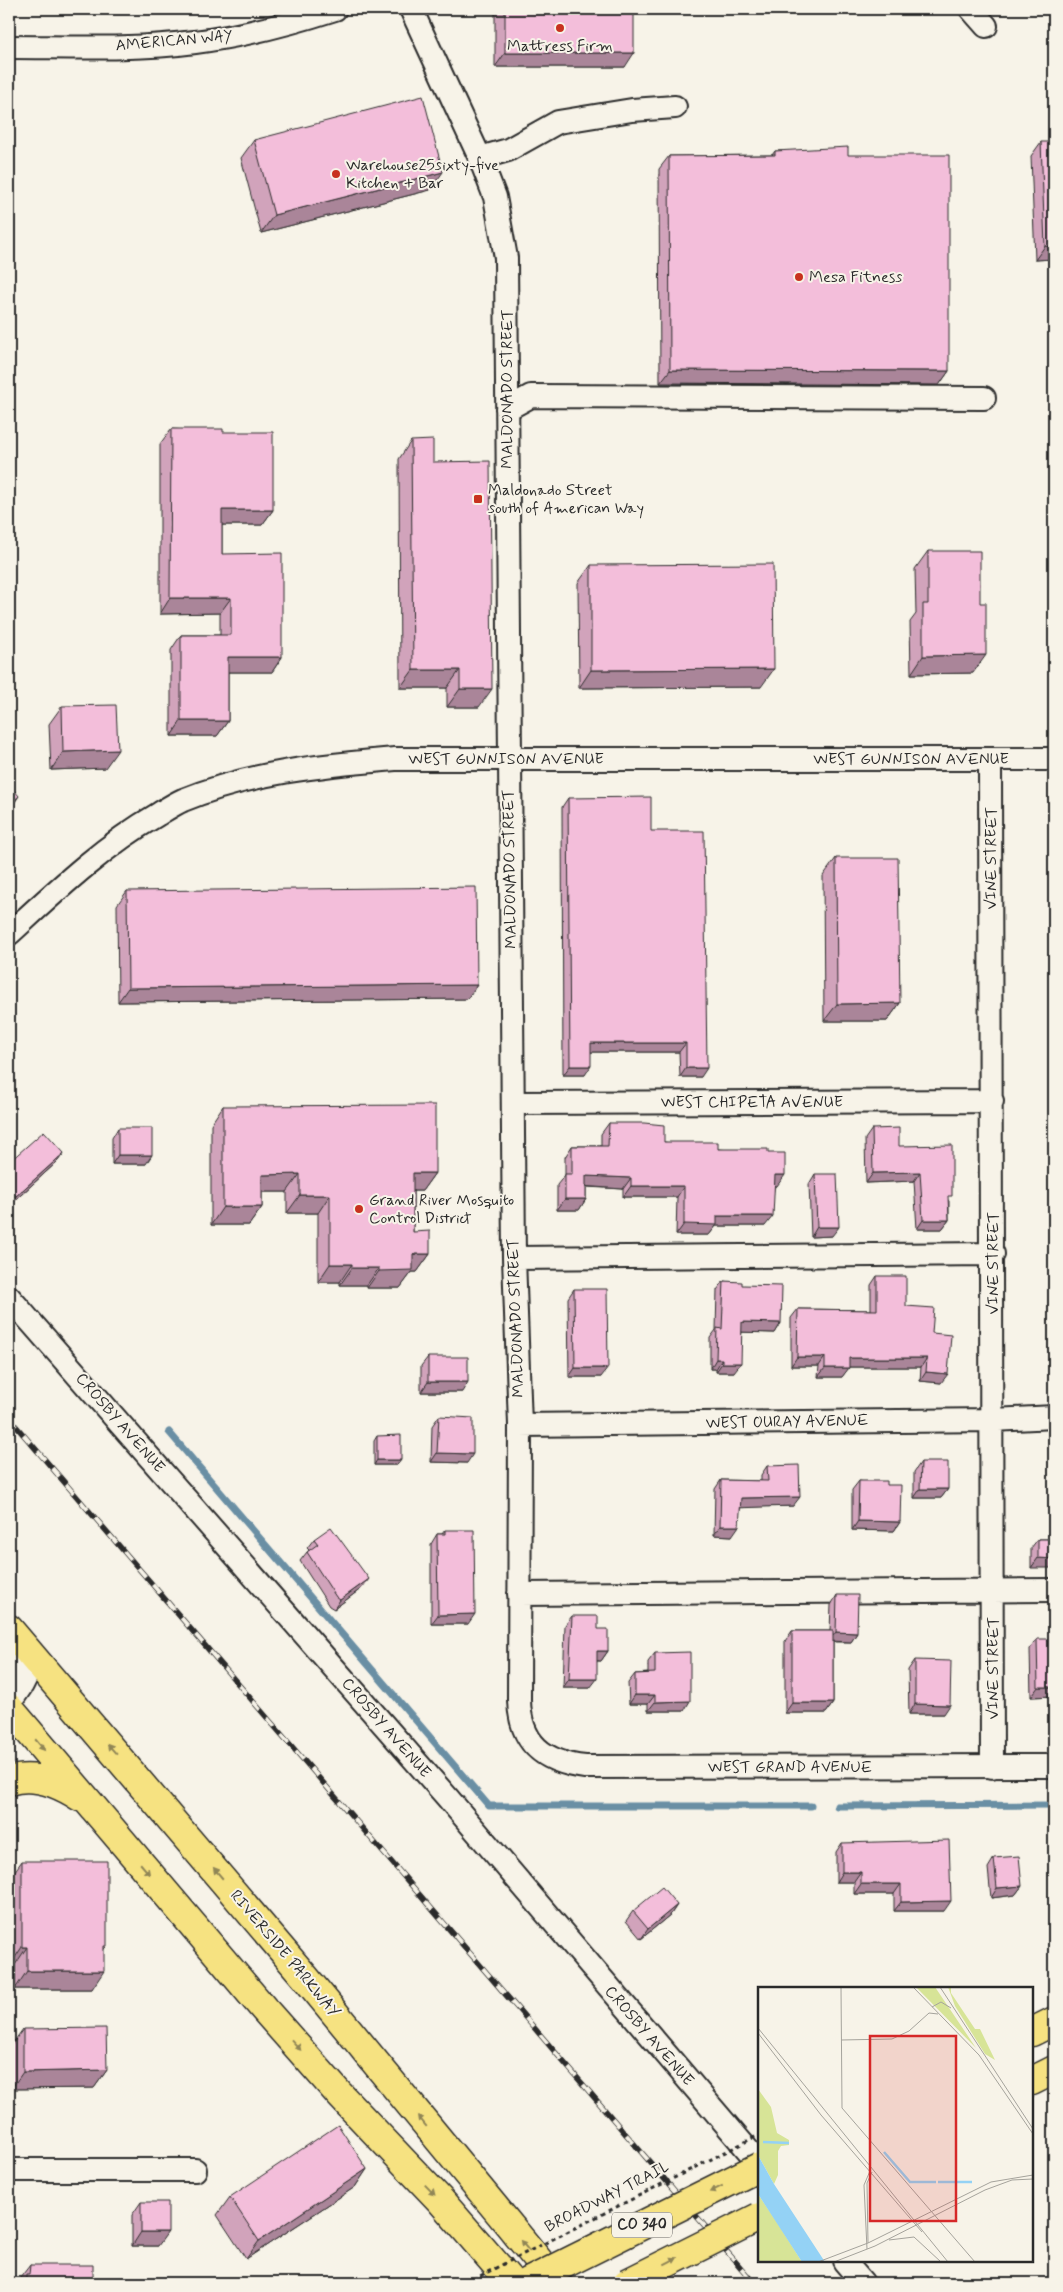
<svg xmlns="http://www.w3.org/2000/svg" width="1063" height="2292" viewBox="0 0 1063 2292" font-family="Mynerve,sans-serif">
<style>
.lines{fill:none;stroke-linecap:round;stroke-linejoin:round}
.stream{stroke:#6a8fa4;stroke-width:7}
.minor-casing{stroke:#2b2b2b;stroke-width:26}
.major-casing{stroke:#2b2b2b;stroke-width:31}
.minor{stroke:#f7f3e8;stroke-width:22}
.major{stroke:#f6e281;stroke-width:28}
.rail-casing{stroke:#2b2b2b;stroke-width:5.5}
.rail{stroke:#f7f3e8;stroke-width:4;stroke-dasharray:11;stroke-linecap:butt}
.major-bridge-casing{stroke:#2b2b2b;stroke-width:31;stroke-linecap:butt}
.path-bridge{stroke:#2b2b2b;stroke-width:3;stroke-dasharray:4 4;stroke-linecap:butt}
.major-bridge{stroke:#f6e281;stroke-width:28}
.wall{fill:#d1a3bb;stroke:#2b2b2b}
.shaded-wall{fill:#aa8599;stroke:#2b2b2b}
.building{fill:#f3beda;stroke:#2b2b2b}
.oneway{fill:#908656}
.poi-dot{fill:#c8321e;stroke:#f7f3e8;stroke-width:2}
.labels{text-anchor:middle;dominant-baseline:central;stroke-width:4;stroke-linejoin:round;paint-order:stroke}
.shield{fill:#f7f3e8;stroke:#686764;stroke-width:1}
.shield-label{font-size:15px;font-weight:bold;fill:#2b2b2b}
.street-label{font-size:16px;fill:#2b2b2b;stroke:#f7f3e8}
.poi-label{font-size:16px;fill:#2b2b2b;stroke:#f7f3e8;text-anchor:start}
.inset-river{fill:none;stroke:#94d2f5;stroke-width:2.5}
.inset-road{fill:none;stroke:#a5a39c;stroke-width:1}
.view{fill:#d62828;fill-opacity:0.15;stroke:#d62828;stroke-width:2.5}
.inset-edge{fill:none;stroke:#2b2b2b;stroke-width:2.5}
</style>
<rect width="100%" height="100%" fill="#f7f3e8"/>
<filter id="ink" filterUnits="userSpaceOnUse"><feTurbulence type="fractalNoise" baseFrequency=".02" numOctaves="2"/><feDisplacementMap in="SourceGraphic" scale="10" xChannelSelector="R" yChannelSelector="G"/><feConvolveMatrix kernelMatrix="1 2 1 2 8 2 1 2 1" color-interpolation-filters="sRGB"/></filter>
<g filter="url(#ink)">
<g class="lines">
<path class="stream" d="M169 1432 489 1806H811
M837 1806 1054 1805"/>
<defs>
<path id="minor" d="M411 9 480 158 495 197 506 258 514 1258 520 1425 519 1700C520 1744 544 1762 585 1767L1054 1766
M971 9 986 26
M9 47C71 47 133 50 195 42 243 36 289 24 335 9
M480 158 508 150 558 122 632 110 675 107
M507 409 531 396 984 398
M990 759 992 1767
M9 934C56 891 102 847 157 815 165 810 174 804 183 800 252 772 323 765 395 759H1054
M513 1103 992 1101
M514 1258 993 1254
M9 1297 447 1797 759 2163
M520 1425 993 1420 1054 1417
M519 1594 1054 1590
M9 1667 35 1659
M9 1704 22 1685 35 1659
M9 2170H195
M844 2261 863 2283"/>
<path id="major" d="M9 1629 305 1977 557 2283
M9 1708 264 2009 340 2095 440 2200 512 2283
M9 1781C34 1773 60 1784 80 1797
M1032 2032 1054 2021
M1032 2081 1054 2070"/>
</defs>
<use href="#minor" class="minor-casing"/>
<use href="#major" class="major-casing"/>
<use href="#minor" class="minor"/>
<use href="#major" class="major"/>
<defs>
<path id="rail" d="M9 1418 754 2283"/>
</defs>
<use href="#rail" class="rail-casing"/>
<use href="#rail" class="rail"/>
<defs>
<path id="major-bridge" d="M526 2283 759 2167
M627 2283 759 2217"/>
</defs>
<use href="#major-bridge" class="major-bridge-casing"/>
<path class="path-bridge" d="M466 2283 759 2135"/>
<use href="#major-bridge" class="major-bridge"/>
</g>
<path class="wall" d="M495 9H634L625 67H495Z
M254 140 430 190 261 233 241 158Z
M1041 142 1054 259 1035 260 1031 156Z
M775 151 848 155 949 371 939 385 660 383 659 169 669 156 772 155Z
M171 429 223 432 273 510 262 525H222V554L282 657 272 672H228V721L217 736H171V650L181 635H220V613L160 614V444Z
M411 441 433 462 479 707H447V688H400L399 459Z
M928 551 973 673 911 674 910 622 916 614 915 569Z
M591 565 761 687 579 688 578 583Z
M62 706 105 768 51 770 49 724Z
M568 798 651 831 701 1077H680L679 1052H591L585 1075H563L562 807Z
M836 858 900 1003 887 1021H824L823 876Z
M127 891 477 985 467 999 118 1002 117 905Z
M223 1106 435 1173 422 1191H413V1232L430 1254 417 1272H412L400 1288H367V1285H340V1282H318V1213H287V1192H262V1207L249 1225H211V1124Z
M609 1123 664 1142 718 1149 768 1153 777 1186H775L765 1226H716L709 1235H676L677 1197H623V1189L586 1187V1199L579 1210H557V1185L565 1175V1157L572 1146H601V1134Z
M118 1128 146 1164H112V1138Z
M872 1129 899 1146 949 1201V1220L942 1229H917L914 1181 866 1183 865 1139Z
M64 1153 57 1162 10 1205 9 1204V1162Z
M815 1174 832 1236 811 1237 809 1184Z
M877 1276 932 1333 941 1383 920 1381 921 1367H849L842 1377H818L819 1366H791V1318L798 1309 871 1310V1285Z
M724 1281 742 1285 781 1323 775 1333 742 1332 734 1372H716V1369H710V1338L716 1330 717 1290Z
M574 1289 601 1377H569L568 1298Z
M428 1357 462 1392H421V1366Z
M439 1416 467 1463 431 1462 432 1426Z
M377 1436 401 1460 397 1465H374V1441Z
M921 1462 948 1489 941 1498H914V1472Z
M767 1466 793 1506 741 1507 732 1536 714 1535 715 1489 721 1480 761 1481V1475Z
M859 1481 887 1485 900 1522 894 1531 852 1530V1490Z
M445 1530 468 1624H431V1544L437 1534H442Z
M314 1539 362 1588 334 1609 329 1606 300 1561 307 1552 309 1550 307 1548Z
M1038 1539H1054L1031 1568V1548Z
M837 1595 857 1633 851 1642H833V1703L826 1713H785V1641L792 1631H830L831 1605Z
M572 1616 598 1629 608 1651 601 1661H597L590 1688H563L565 1625Z
M1037 1639 1054 1696 1031 1697 1030 1649Z
M655 1653 684 1711H648V1704H629L628 1683 635 1674 648 1673V1662Z
M915 1660 944 1714H909L908 1670Z
M842 1843 944 1911H894V1894H854V1882H836V1852Z
M994 1858 1022 1886 1015 1895 991 1898 988 1868Z
M22 1861 107 1946 104 1949 92 1989H15V1965H10L9 1879Z
M677 1905 671 1914 641 1939 626 1921 633 1911Z
M23 2029 107 2070 94 2088 11 2089 10 2047Z
M367 2169 355 2187 246 2259 217 2215 230 2197Z
M141 2202 158 2246H132V2215Z
M30 2265 93 2283H20V2278Z"/>
<path class="shaded-wall" d="M505 53H634L625 67H495Z
M443 172 430 190 261 233 274 215Z
M1045 246H1054V259L1035 260Z
M670 370 949 371 939 385 660 383Z
M222 510H273L262 525H212Z
M170 598H231L220 613 160 614Z
M986 655 973 673 911 674 923 656Z
M228 657H282L272 672H217Z
M774 669 761 687 579 688 591 670Z
M413 670H460L447 688H400Z
M460 689H492L479 707H447Z
M181 721H228L217 736H171Z
M118 750 105 768 51 770 63 752Z
M19 796 9 811V805Z
M477 985 467 999 118 1002 128 988Z
M900 1003 887 1021H824L837 1004Z
M591 1043H686L679 1052H585Z
M570 1066H591L585 1075H563Z
M686 1068H707L701 1077H680Z
M64 1153 57 1162 10 1205 16 1196Z
M118 1155H152L146 1164H112Z
M920 1172 914 1181 866 1183 873 1173Z
M413 1173H435L422 1191H401Z
M300 1174 287 1192H249L262 1175Z
M775 1175H785L777 1186H768Z
M586 1176 631 1178 623 1189 579 1186Z
M631 1186H684L677 1197H623Z
M300 1195H330L318 1213H287Z
M565 1199H586L579 1210H557Z
M223 1207H262L249 1225H211Z
M717 1216H773L765 1226H716L709 1235H676L684 1224Z
M923 1220H949L942 1229H917Z
M817 1227H839L832 1236 811 1237Z
M413 1254H430L417 1272H412L400 1288H367L379 1271Z
M330 1264H352L340 1282H318Z
M352 1268H379L367 1285H340Z
M742 1322 781 1323 775 1333 735 1332Z
M797 1357H825L819 1366H791Z
M849 1358H927L921 1367H842Z
M716 1359H722L716 1369H710Z
M722 1363H741L734 1372H716Z
M575 1368H608L601 1377H569Z
M825 1368H849L842 1377H818Z
M926 1372 948 1374 941 1383 920 1381Z
M428 1382H468L462 1392H421Z
M437 1453 473 1454 467 1463 431 1462Z
M377 1460H401L397 1465H374Z
M920 1489H948L941 1498H914Z
M800 1497 793 1506 735 1508 741 1498Z
M858 1521 900 1522 894 1531 852 1530Z
M720 1526H739L732 1536 714 1535Z
M1038 1558 1054 1559V1568H1031Z
M369 1579 362 1588 334 1609 340 1600Z
M475 1614 468 1624H431L438 1615Z
M836 1632 857 1633 851 1642 829 1641Z
M597 1651H608L601 1661 590 1660Z
M569 1679H597L590 1688H563Z
M1038 1687H1054V1696L1031 1697Z
M635 1695H655L648 1704H629Z
M690 1701 684 1711H648L655 1702Z
M792 1703H833L826 1713H785Z
M915 1704 950 1705 944 1714H909Z
M842 1872H861L854 1882H836Z
M861 1884H901L894 1894H854Z
M1022 1886 1015 1895 991 1898 997 1888Z
M951 1901 944 1911H894L901 1902Z
M677 1905 671 1914 641 1939 648 1929Z
M22 1947H27L15 1965H10Z
M27 1971H104L92 1989H15Z
M107 2070 94 2088 11 2089 23 2072Z
M367 2169 355 2187 246 2259 259 2241Z
M141 2232H168L158 2246H132Z"/>
<path class="building" d="M505 9H634V53H505Z
M423 96 443 172 274 215 254 140Z
M1041 142H1054V246H1045Z
M848 147V155H949V371L670 370 669 156 775 155V151Z
M171 429H223V432H273V510H222V554L282 553V657H228V721H181V635H231V598H170Z
M433 440V462L490 461 492 689H460V670H413L411 441Z
M928 551H980V603H986V655L923 656V604H928Z
M773 564 774 669 591 670V565Z
M116 705 118 750 63 752 62 706Z
M9 784 19 796 9 805Z
M651 797V831H704L707 1068H686V1043H591V1066H570L568 798Z
M836 858H898L900 1003 837 1004Z
M476 887 477 985 128 988 127 891Z
M435 1105V1173H413V1232L430 1231V1254H413V1270L379 1271V1268H352V1264H330V1195H300V1174L262 1175V1207H223V1106Z
M609 1123H644L664 1125V1142H718V1149H768V1153H785V1175H775L773 1216H717V1225L684 1224V1186H631V1178L586 1176V1199H565V1174H572V1146H608Z
M118 1128H152V1155H118Z
M899 1128V1146L952 1145V1196H948L949 1220H923L920 1172 873 1173 872 1129Z
M44 1131 64 1153 16 1196 9 1187V1162Z
M815 1174H837L839 1227H817Z
M877 1276H906V1306L934 1308 932 1333 951 1335 948 1374 926 1372 927 1358H849V1368H825V1357H797L798 1309 877 1310Z
M724 1281 742 1282V1285L782 1286 781 1323 742 1322 741 1363H722V1359H716L717 1328 722 1329Z
M574 1289H607L608 1368H575Z
M428 1357H468V1382H428Z
M439 1416 473 1418V1454L437 1453Z
M401 1435V1460H377V1436Z
M921 1462H948V1489H920Z
M799 1465 800 1497 741 1498 739 1526H720L721 1480 768 1481 767 1466Z
M859 1481H887V1485H901L900 1522 858 1521Z
M331 1527 369 1579 340 1600 336 1597 307 1552 318 1544 314 1539Z
M445 1530H474L475 1614 438 1615 437 1534H445Z
M1038 1539H1054V1559L1038 1558Z
M837 1595H858L857 1633 836 1632Z
M572 1616H598V1629H608V1651H597V1679H569Z
M792 1631H833V1703H792Z
M1037 1639H1054V1687H1038Z
M690 1652V1701L655 1702V1695H635V1674L655 1673V1653Z
M915 1660 951 1661 950 1705 915 1704Z
M949 1840 951 1901 901 1902V1884H861V1872H842V1843Z
M1019 1856 1022 1886 997 1888 994 1858Z
M22 1861H107V1946H104V1971H27V1947H22Z
M662 1887 677 1905 648 1929 633 1911Z
M106 2028 107 2070 23 2072V2029Z
M338 2125 367 2169 259 2241 230 2197Z
M141 2202H168V2232H141Z
M30 2265H93V2283H26V2275H29Z"/>
<defs><path id="oneway-solid" d="M-6-.8H1V-3.2L6.5 0L1 3.2V.8H-6Z" transform="scale(1.25)"/></defs>
<g class="oneway">
<use href="#oneway-solid" transform="translate(40 1745) rotate(50)"/>
<use href="#oneway-solid" transform="translate(112 1749) rotate(-131)"/>
<use href="#oneway-solid" transform="translate(145 1869) rotate(50)"/>
<use href="#oneway-solid" transform="translate(218 1873) rotate(-130)"/>
<use href="#oneway-solid" transform="translate(296 2045) rotate(48)"/>
<use href="#oneway-solid" transform="translate(422 2121) rotate(-129)"/>
<use href="#oneway-solid" transform="translate(716 2189) rotate(154)"/>
<use href="#oneway-solid" transform="translate(430 2190) rotate(46)"/>
<use href="#oneway-solid" transform="translate(525 2246) rotate(-130)"/>
<use href="#oneway-solid" transform="translate(671 2261) rotate(-27)"/>
</g>
</g>
<g class="poi-dot">
<circle cx="560" cy="28" r="5"/>
<circle cx="336" cy="174" r="5"/>
<circle cx="799" cy="277" r="5"/>
<rect x="473" y="494" width="10" height="10" rx="2.5"/>
<circle cx="359" cy="1209" r="5"/>
</g>
<g class="labels">
<rect class="shield" x="612" y="2212.5" width="60" height="25" rx="4"/>
<g class="shield-label">
<text x="642" y="2225">CO 340</text>
</g>
<g class="street-label">
<text transform="translate(174 41) rotate(-5)">AMERICAN WAY</text>
<text transform="translate(507 389) rotate(-90)">MALDONADO STREET</text>
<text x="506" y="759">WEST GUNNISON AVENUE</text>
<text x="911" y="759">WEST GUNNISON AVENUE</text>
<text transform="translate(991 858) rotate(-90)">VINE STREET</text>
<text transform="translate(510 869) rotate(-91)">MALDONADO STREET</text>
<text x="752" y="1102">WEST CHIPETA AVENUE</text>
<text transform="translate(993 1263) rotate(-90)">VINE STREET</text>
<text transform="translate(516 1318) rotate(-92)">MALDONADO STREET</text>
<text transform="translate(787 1422) rotate(-1)">WEST OURAY AVENUE</text>
<text transform="translate(120 1423) rotate(49)">CROSBY AVENUE</text>
<text transform="translate(993 1668) rotate(-90)">VINE STREET</text>
<text transform="translate(386 1728) rotate(49)">CROSBY AVENUE</text>
<text x="790" y="1767">WEST GRAND AVENUE</text>
<text transform="translate(285 1954) rotate(50)">RIVERSIDE PARKWAY</text>
<text transform="translate(649 2036) rotate(49)">CROSBY AVENUE</text>
<text transform="translate(607 2197) rotate(-27)">BROADWAY TRAIL</text>
</g>
<g class="poi-label">
<text x="560" y="46" text-anchor="middle">Mattress Firm</text>
<text x="346" y="165">Warehouse25sixty-five<tspan x="346" dy="18">Kitchen + Bar</tspan></text>
<text x="809" y="277">Mesa Fitness</text>
<text x="488" y="490">Maldonado Street<tspan x="488" dy="18">south of American Way</tspan></text>
<text x="369" y="1200">Grand River Mosquito<tspan x="369" dy="18">Control District</tspan></text>
</g>
</g>
<g transform="translate(758 1987)">
<rect width="275" height="275" fill="#f7f3e8"/>
<path d="M158 0H177L218 61ZM190 0H193V6L217 42H222L237 73 227 67 197 19ZM0 102 13 120 19 146 31 153V158L23 159 20 164V188L16 197 0 168ZM0 207 20 237 44 275H0Z" fill="#d7e497"/>
<path d="M0 168 16 197 67 275H44L0 207Z" fill="#94d2f5"/>
<path class="inset-river" d="M5 155 31 156M126 165 152 195H178M180 195H214"/>
<path class="inset-road" d="M83 0 84 121 217 275M155 0 221 68 275 147M182 0 275 142M174 20 183 15 193 21M0 41 190 275M0 46 63 128 164 245M83 53 134 52 151 44 171 26 180 27M131 253 156 250 183 275M110 256 109 196 114 185M109 262 106 198 112 184M60 275 110 256 233 195 275 188M76 275 117 259 227 203 254 193 275 192"/>
<path class="view" d="M112 49H198V234H112Z"/>
<rect width="275" height="275" class="inset-edge"/>
</g>
<rect width="1063" height="2292" fill="none" stroke="#f7f3e8" stroke-width="30"/>
<rect x="15" y="15" width="1033" height="2262" fill="none" stroke="#2b2b2b" stroke-width="2" filter="url(#ink)"/>
</svg>
